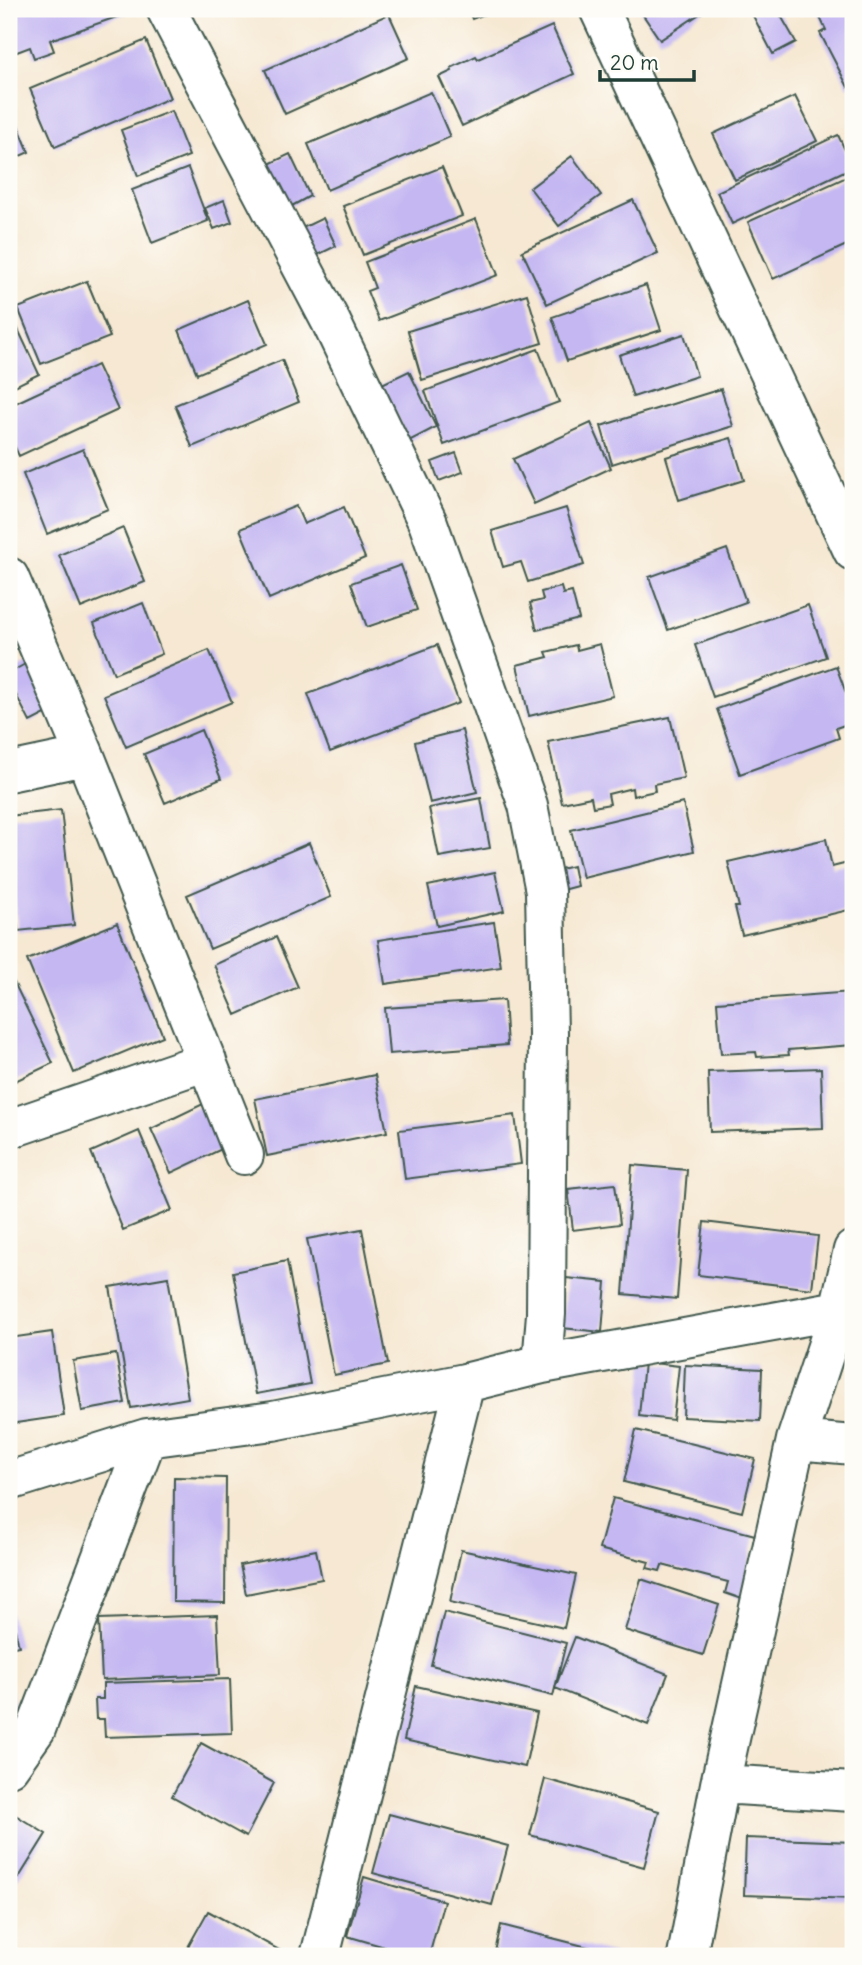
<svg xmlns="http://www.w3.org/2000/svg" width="862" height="1965" viewBox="0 0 862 1965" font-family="Delius,sans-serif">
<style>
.building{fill:#c4b7f2}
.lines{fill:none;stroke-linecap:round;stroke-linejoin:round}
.minor-casing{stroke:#3f574c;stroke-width:42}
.minor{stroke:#fff;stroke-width:38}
</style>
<rect width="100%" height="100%" fill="#fdfcf7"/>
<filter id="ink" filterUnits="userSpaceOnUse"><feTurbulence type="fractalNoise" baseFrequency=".0143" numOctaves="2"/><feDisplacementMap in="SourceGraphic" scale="14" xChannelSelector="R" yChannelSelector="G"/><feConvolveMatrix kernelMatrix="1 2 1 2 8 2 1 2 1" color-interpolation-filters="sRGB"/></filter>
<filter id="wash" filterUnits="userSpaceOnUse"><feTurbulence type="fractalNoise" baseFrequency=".00686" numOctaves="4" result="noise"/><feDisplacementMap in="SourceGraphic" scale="28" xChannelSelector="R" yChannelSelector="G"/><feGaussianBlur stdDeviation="1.57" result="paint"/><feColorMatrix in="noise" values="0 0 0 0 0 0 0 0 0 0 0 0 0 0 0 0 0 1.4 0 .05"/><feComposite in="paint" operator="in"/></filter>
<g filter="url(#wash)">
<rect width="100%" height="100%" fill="#f6e8d2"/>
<g id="blocks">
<path class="building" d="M9 9H127L128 13 50 40 54 51 34 58 30 47 9 55Z
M468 9H498L472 19Z
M639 9H707L660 40Z
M757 9H777L796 42 773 54 751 12Z
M816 9H853V84L848 87 820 33 826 30Z
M389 14 409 58 285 114 265 70Z
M552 26 574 74 462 126 439 77 452 71 451 68 476 56 478 59Z
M146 40 170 98 55 147 30 89Z
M431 92 450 137 327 190 308 144Z
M795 96 817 141 735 180 713 134Z
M9 103 29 152 9 161Z
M171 111 189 156 138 176 121 130Z
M838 135 853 167 732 224 717 192Z
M290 154 310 196 290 207 269 164Z
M572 156 601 195 559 226 530 188Z
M442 167 462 216 363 255 343 206Z
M188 168 208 221 152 243 132 190Z
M853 174V242L773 279 748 222Z
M224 200 232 222 214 229 205 208Z
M633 200 658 253 547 304 522 251Z
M323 218 336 246 307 260 294 232Z
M476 219 498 275 379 321 367 291 375 288 365 262Z
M87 281 110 337 41 364 18 308Z
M646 285 661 330 567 361 552 317Z
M527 294 542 343 422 380 408 331Z
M248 300 267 344 197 374 179 330Z
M9 310 39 374 9 389Z
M684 334 697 376 633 397 619 355Z
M538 349 559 402 444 445 425 391Z
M282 360 299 402 192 447 175 405Z
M97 365 118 410 19 456 9 434V406Z
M409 371 436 427 409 441 382 384Z
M721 389 733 426 612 464 601 426Z
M591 423 611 468 534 504 513 459Z
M731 438 744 480 679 500 666 457Z
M83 449 108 509 47 534 23 474Z
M456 453 463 472 439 481 432 462Z
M296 506 304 524 344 507 365 558 269 599 240 529Z
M566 508 584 565 528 582 521 562 503 567 492 531Z
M123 528 145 582 81 608 59 555Z
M727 549 746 602 668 630 649 577Z
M401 565 417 610 367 627 351 583Z
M561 587 563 594 572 592 579 619 537 630 530 603 543 600 541 592Z
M143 603 162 654 114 674 94 623Z
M808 605 826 657 713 697 695 645Z
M9 621 19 648 9 651Z
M600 644 613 696 529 716 517 665 548 657 546 652 576 645 577 650Z
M437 645 459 703 330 752 308 694Z
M209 650 232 702 126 747 104 695Z
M36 658 61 706 30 722 9 681V673Z
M836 666 853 712V722L836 728 839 738 740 774 717 709Z
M670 717 684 778 654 784 655 791 633 796 632 788 608 794 610 804 593 807 591 797 562 803 548 742Z
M201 730 221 779 165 803 144 754Z
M462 730 477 792 430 803 415 742Z
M481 798 490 848 439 857 429 808Z
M683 803 694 851 583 878 571 830Z
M61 810 74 925 18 931 9 844V816Z
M826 839 832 867 848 863 853 886V909L742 935 735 907H739L728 862Z
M309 843 331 897 210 949 187 895Z
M573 866 577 886 558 891 553 871Z
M495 872 504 911 437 926 428 886Z
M494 922 501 967 385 984 378 940Z
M117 923 163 1036 74 1073 27 960Z
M276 937 298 987 236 1015 214 965Z
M9 972 53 1063 9 1084Z
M852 992 853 1045 788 1050 789 1055 757 1057 756 1052 721 1054 717 1002Z
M504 1000 507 1045 389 1054 385 1008Z
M821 1068 823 1128 710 1132 708 1072Z
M375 1075 387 1132 267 1156 255 1099Z
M205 1103 226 1147 171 1173 151 1129Z
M515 1115 521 1164 405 1179 399 1130Z
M139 1131 172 1210 123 1230 91 1152Z
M632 1165 687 1170 677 1299 623 1294Z
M615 1184 620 1224 573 1230 568 1189Z
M704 1222 818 1236 812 1289 698 1275Z
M362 1229 388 1364 334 1375 307 1239Z
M287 1261 310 1384 256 1394 233 1272Z
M168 1277 188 1398 131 1408 110 1287Z
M566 1278 606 1282 602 1332 562 1328Z
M52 1332 64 1416 9 1424V1338Z
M116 1354 125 1403 82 1411 73 1361Z
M644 1362 679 1366 673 1420 639 1416Z
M685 1365 762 1369 760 1421 683 1417Z
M636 1430 755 1459 742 1512 624 1482Z
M174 1477 226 1478 225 1603 173 1602Z
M613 1498 755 1535 742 1599 725 1593 728 1582 662 1565 660 1571 647 1568 649 1562 599 1549Z
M316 1550 322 1579 246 1594 240 1565Z
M461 1550 576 1575 564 1628 450 1602Z
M641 1579 719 1605 703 1655 625 1630Z
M9 1606 19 1646 9 1648Z
M444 1612 566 1643 553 1696 431 1665Z
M217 1615 220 1675 102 1680 99 1619Z
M575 1637 668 1674 648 1725 555 1688Z
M230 1679 232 1733 105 1737 104 1719H96L95 1699H103V1683Z
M9 1684 18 1714 9 1717Z
M416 1686 537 1713 525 1767 404 1740Z
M201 1743 274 1783 246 1837 172 1796Z
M545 1779 659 1811 644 1867 530 1835Z
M9 1811 46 1834 18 1879 9 1873Z
M389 1814 508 1846 492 1905 373 1873Z
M746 1838 853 1842V1899L744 1895Z
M364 1877 444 1901 429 1956H416L347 1936Z
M208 1911 290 1956H183Z
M501 1925 615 1954 614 1956H494Z"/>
</g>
</g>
<g filter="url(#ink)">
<use href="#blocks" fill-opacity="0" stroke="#3f574c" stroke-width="2"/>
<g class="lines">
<defs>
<path id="minor" d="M166 9 331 322 428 523 528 805 545 891 548 1033 546 1314 542 1364
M599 9 853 551
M9 577 85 756 244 1155
M9 772 85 756
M9 1129 207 1061
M796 1440 853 1445
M9 1481 147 1438 273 1421 465 1383 542 1364 839 1310
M9 1767 36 1729 147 1438
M720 1784 853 1792
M320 1956 465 1383
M687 1956 720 1784 796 1440 839 1310 853 1250"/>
</defs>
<use href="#minor" class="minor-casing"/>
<use href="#minor" class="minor"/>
</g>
</g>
<rect width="862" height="1965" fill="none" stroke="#fdfcf7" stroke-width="35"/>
<path d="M600 70v10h94v-10" fill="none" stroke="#1f3d34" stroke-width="3.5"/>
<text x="610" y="70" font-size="21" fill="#1f3d34" stroke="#fdfcf7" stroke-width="5" paint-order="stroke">20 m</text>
</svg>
